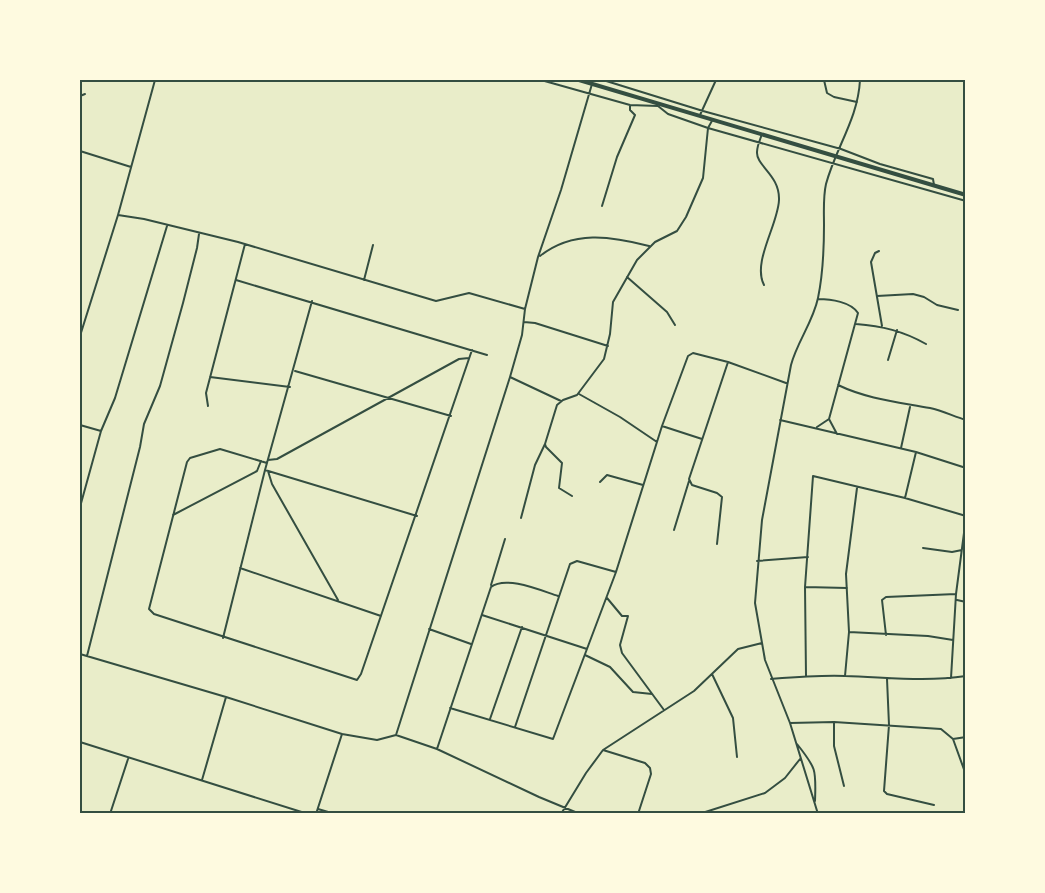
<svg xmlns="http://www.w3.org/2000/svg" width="1045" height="893" viewBox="0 0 1045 893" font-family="Manrope,sans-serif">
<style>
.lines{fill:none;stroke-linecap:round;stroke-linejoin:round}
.minor{stroke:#344e41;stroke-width:2}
.trunk{stroke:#344e41;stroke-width:4}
.neatline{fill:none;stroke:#344e41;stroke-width:2}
</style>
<rect width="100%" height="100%" fill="#e9edc9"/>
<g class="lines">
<path class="minor" d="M541 80 630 105 658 106 668 114 708 128 966 201
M603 80 703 111 841 149 880 164 933 179 934 185
M824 80 827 93 834 97 857 102
M80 96 85 94
M700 115 716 80
M762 134C760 140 757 146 757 152 756 166 780 175 779 200 778 225 752 262 764 285
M80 151 131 167
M602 206 617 157 635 115 630 110V105
M118 215 144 219 238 242 436 301 469 293 525 309
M879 251 875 253 871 262 882 326
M540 256C573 230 611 236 649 246
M627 277 667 312 675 325
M236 280 487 355
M364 280 373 245
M877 296 913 294 924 297 937 305 958 310
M818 299C831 299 851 302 858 313L829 419 837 434
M524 322 535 323 608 346
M856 324C882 326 903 331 926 344
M80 336 118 215 155 80
M888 360 897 330
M295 371 451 416
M210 377 290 387
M510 377 561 401
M838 385C867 399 898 402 930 408 943 411 953 416 966 420
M579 394 620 417 657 442
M208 406 206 393 245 244
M780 420 916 452 966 468
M80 425 101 431
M662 426 702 439
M817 427 829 419
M901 448 910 407
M268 460 277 459 459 359 469 358
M267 463 220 449 190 458 187 462 149 609 154 614 357 680 361 674 472 350
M265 470 417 516
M268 471 272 484 338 600
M600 482 607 475 643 485
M572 496 559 488 562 463 546 447 545 444 557 405 563 400 577 395 604 359 610 334 613 302 637 260 655 242 677 231 686 217 703 178 708 128 713 119
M905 498 916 452
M80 507 101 431 115 398 167 226
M173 515 257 471 261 461
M521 518 535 465 545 444
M674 530 689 481
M717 544 722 497 717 493 692 485 689 479 728 362
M923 548 952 552 962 550
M757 561 808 557
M240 568 381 616
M491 585 505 539
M805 587 847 588
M607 598 622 616H628L620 645 622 653 664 710
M957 600 966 602
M482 615 587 649
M429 629 471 644
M849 632 928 636 953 640
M886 635 882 600 886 597 956 594
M223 638 265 470 312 301
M80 654 226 697 342 734 377 740 396 735 437 749 539 797 580 814
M585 655 610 667 633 692 652 694
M87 656 140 447 144 424 160 386 183 303 197 248 199 234
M712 674 733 718 737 757
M806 676 805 587 813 476 905 498 966 516
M845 676 849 632 846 574 857 488
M951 678 956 594 964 533V517
M771 679C796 677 820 675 845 676 886 677 925 682 966 676
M887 679 889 725 884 791 887 794 934 805
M450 708 553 739 616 572 662 426 688 356 693 353 728 362 786 383
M490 719 522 627
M834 722V746L844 786
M790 723 834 722 941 729 953 739 966 775
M515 727 570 564 577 561 616 572
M396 735 510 377 522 335 525 309 538 257 561 190 592 84
M953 739 966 737
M80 742 308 814
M797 744C817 769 816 770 815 801
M437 749 491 587C506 575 542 591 558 596
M603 750 645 763 650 768 651 774 638 814
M202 780 226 697
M318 809 335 814
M110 814 128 759
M316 814 342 734
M561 814 586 773 603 750 694 691 738 649 762 643
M699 814 765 793 785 778 800 759
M818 814 790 723 765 660 755 603 762 520 791 365C797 342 813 322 818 298 823 274 824 249 824 225 824 211 823 197 826 184 836 147 858 119 860 80"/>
<path class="trunk" d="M579 80 966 195"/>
</g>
<rect width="1045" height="893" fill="none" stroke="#fefae0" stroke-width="162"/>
<rect x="81" y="81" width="883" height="731" class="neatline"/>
</svg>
